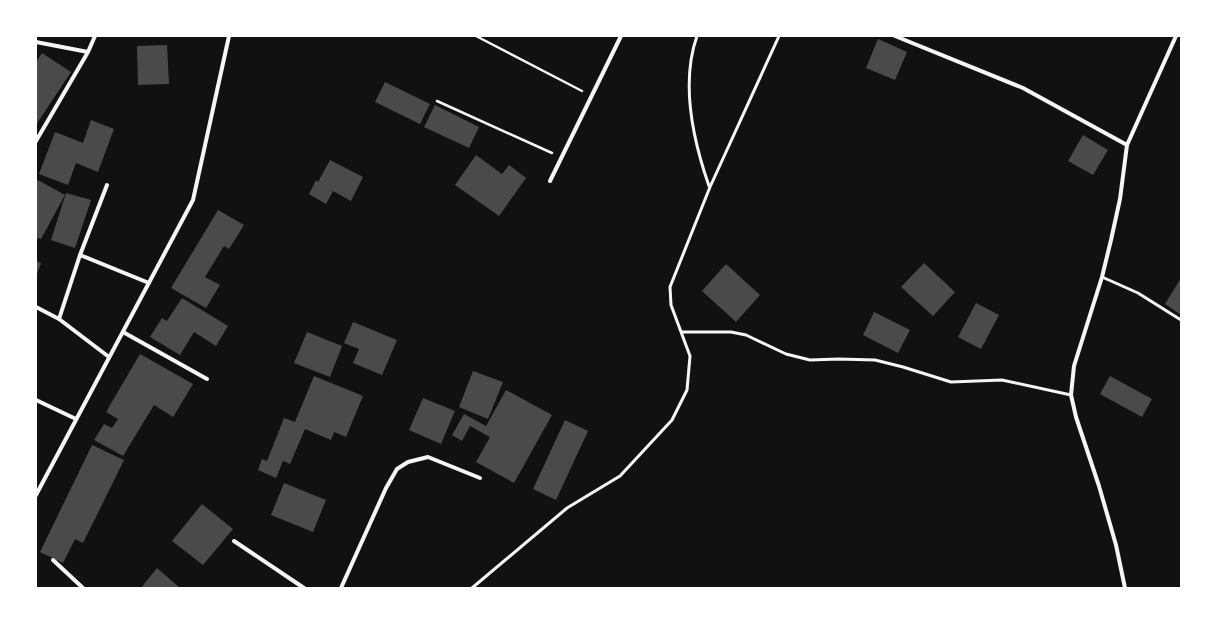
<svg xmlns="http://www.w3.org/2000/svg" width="1217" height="624" viewBox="0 0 1217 624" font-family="'DejaVu Sans',sans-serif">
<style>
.building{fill:#4a4a4a}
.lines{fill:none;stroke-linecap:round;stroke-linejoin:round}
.path{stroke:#f5f5f5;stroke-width:2.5}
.service{stroke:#f5f5f5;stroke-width:3}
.minor{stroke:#f5f5f5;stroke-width:4}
</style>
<rect width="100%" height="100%" fill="#111"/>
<path class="building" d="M878 39 907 52 895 80 866 68Z
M167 45 169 84 138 85 137 46Z
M42 53 71 72 36 125V62Z
M385 82 430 104 420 124 375 102Z
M435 105 479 127 469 148 424 127Z
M91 120 114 129 98 172 76 163 68 185 39 174 55 132 83 143Z
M1083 135 1108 150 1093 175 1068 161Z
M476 155 502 174 509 165 526 178 499 216 455 185Z
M330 160 363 177 351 201 333 191 326 204 309 194 316 180 318 182Z
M36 179 65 195 41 239 38 238 36 241Z
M66 193 91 200 75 248 51 240Z
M218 210 244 225 229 249 224 246 205 277 220 285 206 308 171 288Z
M36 261 41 263 36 277Z
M924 263 955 292 933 316 901 287Z
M726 264 760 295 736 322 702 291Z
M1181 278V315L1165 304Z
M182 298 228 326 216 346 194 332 180 355 150 337 162 318 167 321Z
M976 303 999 315 981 349 958 337Z
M874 312 910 330 898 353 863 335Z
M353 322 397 340 382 375 353 363 359 349 344 343Z
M307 332 342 346 330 377 294 363Z
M140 354 193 384 173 417 154 405 123 456 94 440 104 424 112 428 118 419 106 412Z
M473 371 503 382 488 419 459 407Z
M314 376 363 396 346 437 334 432 331 440 305 429 290 464 283 461 276 478 258 470 262 459 267 461 284 418 295 422Z
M1110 376 1152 399 1142 417 1100 394Z
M506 390 552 415 514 483 476 462 490 437 470 426 462 441 452 435 464 414 486 426Z
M423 398 455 411 441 444 409 430Z
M565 420 588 431 556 500 533 489Z
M92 445 124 460 83 543 75 539 63 563 40 552Z
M284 483 326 500 313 532 271 515Z
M202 504 233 529 203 565 172 541Z
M157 568 180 588H141Z"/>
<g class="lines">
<path class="path" d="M476 36 582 91
M437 101 552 153"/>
<path class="service" d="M697 36C680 84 693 140 709 186
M1102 277 1138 293 1181 320
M682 332H731L746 335 786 354 810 360 839 359 875 360 903 367 951 382 1002 380 1071 395
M472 588 567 508 620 476 672 420 687 390 690 356 671 305 670 287 710 187 779 36"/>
<path class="minor" d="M895 36 1023 88 1127 145
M36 42 88 52
M36 141 88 52 95 36
M550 181 621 36
M80 255 149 283
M36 307 59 319 109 357
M59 319 80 255 107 185
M123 332 207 379
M36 400 76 419
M36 495 193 200 229 36
M234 541 304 588
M53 560 83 588
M341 588 386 488 397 469 408 462 428 457 480 478
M1125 588 1116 545 1099 486 1076 417 1071 395 1074 366 1102 277 1111 240 1120 199 1127 145 1176 36"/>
</g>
<rect width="1217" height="624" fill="none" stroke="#ffffff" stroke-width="74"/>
</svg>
